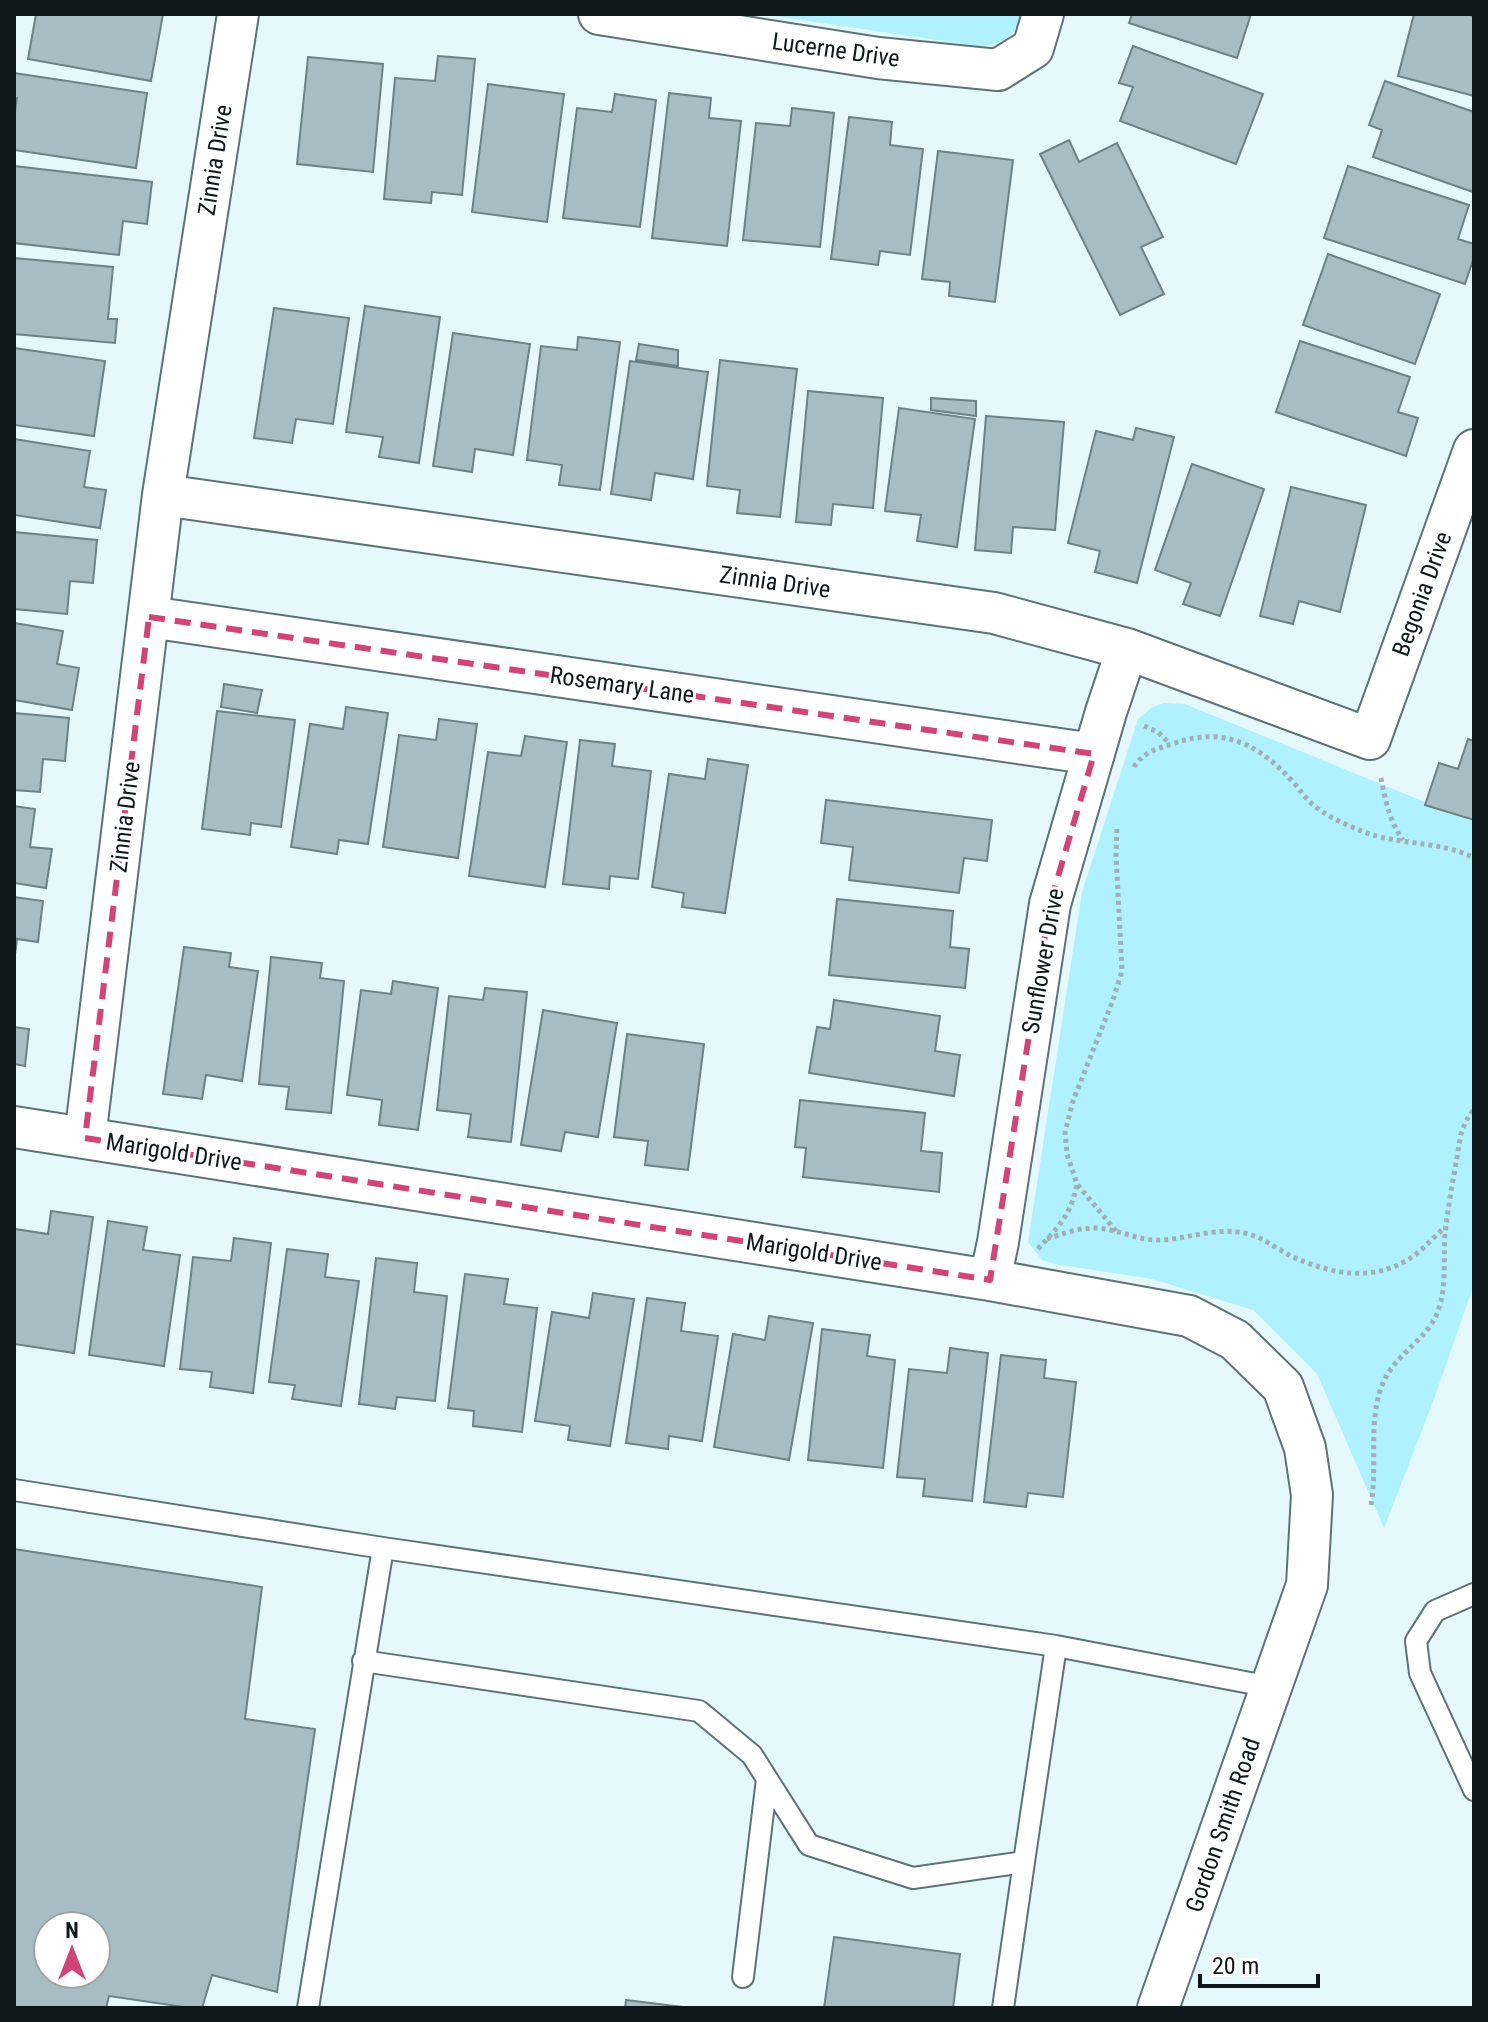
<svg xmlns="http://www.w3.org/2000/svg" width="1488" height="2022" viewBox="0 0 1488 2022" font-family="'Roboto Condensed',sans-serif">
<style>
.green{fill:#aff1fe}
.building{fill:#a6bec3;stroke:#6b8286;stroke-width:2;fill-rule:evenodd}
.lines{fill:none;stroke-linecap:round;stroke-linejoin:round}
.lane-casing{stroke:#5d7377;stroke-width:24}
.street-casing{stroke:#5d7377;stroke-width:44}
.path{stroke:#a0b0b3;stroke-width:5;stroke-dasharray:4 4;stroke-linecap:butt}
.lane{stroke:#fff;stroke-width:20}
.street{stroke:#fff;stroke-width:40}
.marked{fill:none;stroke:#d04478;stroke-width:6;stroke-dasharray:16 10;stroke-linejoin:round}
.labels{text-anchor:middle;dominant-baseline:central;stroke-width:6;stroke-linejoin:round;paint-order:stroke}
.street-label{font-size:24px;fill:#0e1719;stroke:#fff}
</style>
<rect width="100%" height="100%" fill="#e5f9fd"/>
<path class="green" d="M761 14H1023C1015 37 1001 45 978 46Z
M1163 703 1185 704 1474 822V1284L1433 1402 1384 1528 1317 1374 1253 1310 1152 1279 1055 1264 1042 1260 1028 1242 1082 892 1138 719 1151 708Z"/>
<path class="building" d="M36 14H163L151 81 28 59Z
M1132 14H1251L1237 58 1129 23Z
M1414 14H1466L1474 16V96L1398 76Z
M1133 46 1263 94 1236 164 1120 121 1133 87 1119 83Z
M438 56 475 59 462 195 432 192 431 203 384 199 395 78 435 81Z
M308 57 383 64 373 172 297 164Z
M14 73 147 93 136 168 14 150V118L17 98H14Z
M1385 81 1474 112 1473 192 1373 157 1382 130 1369 125Z
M488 84 564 94 547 222 472 212Z
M669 93 711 98 709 118 741 121 727 246 652 238Z
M615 94 656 100 640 227 563 218 577 108 612 112Z
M792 108 834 113 820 247 743 240 756 123 790 126Z
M849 117 892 122 890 145 923 149 910 255 880 251 878 265 831 259Z
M1069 140 1079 162 1117 143 1163 237 1141 247 1164 294 1120 315 1040 154Z
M938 151 1013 160 995 302 949 296 950 282 922 279Z
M14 166 152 182 147 224 123 221 119 255 14 243Z
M1348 166 1469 205 1458 239 1474 244V257L1465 284 1324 238Z
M1328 254 1440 294 1415 364 1303 325Z
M14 258 113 267 108 319H117L115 343 14 334Z
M365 306 440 317 419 463 379 457 383 437 346 432Z
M274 308 349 318 333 424 296 419 292 443 254 438Z
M453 333 530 344 513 455 475 449 472 472 433 466Z
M578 337 620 342 600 490 559 485 562 465 527 460 541 346 577 350Z
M1300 341 1410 377 1398 412 1418 418 1406 456 1276 412Z
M639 344 678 350V366L636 360Z
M14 348 105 361 94 436 14 425Z
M720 360 797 369 780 517 737 513 740 490 707 486Z
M630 361 708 372 693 479 655 473 651 500 611 494Z
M808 391 883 398 873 508 833 504 831 525 796 522Z
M931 398 976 401V416L931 410Z
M899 408 975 419 957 547 917 541 921 515 885 511Z
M986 416 1064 422 1055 530 1013 527 1011 553 975 550Z
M1136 428 1174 437 1137 583 1095 572 1100 551 1068 543 1096 431 1133 440Z
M14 439 90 451 84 487 106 490 100 528 14 515Z
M1192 464 1264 489 1220 616 1183 604 1191 583 1155 570Z
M1291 487 1366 505 1340 612 1299 601 1293 624 1260 616Z
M14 532 97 540 93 583 70 581 67 614 14 609Z
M14 623 63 631 57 664 79 668 72 710 14 700Z
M224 684 262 690 257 713 221 707Z
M346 707 388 713 368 844 339 840 337 854 291 847 310 724 343 729Z
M217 711 295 720 281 827 251 823 250 835 202 829Z
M14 713 69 718 65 761 43 759 40 792 14 790Z
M439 719 477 724 458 858 383 847 399 735 436 740Z
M525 736 567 742 545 887 469 876 488 752 521 756Z
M1468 739 1474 741V820L1425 805 1439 763 1458 769Z
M580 740 615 744 612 766 651 771 638 879 610 876 609 889 563 884Z
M708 759 748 765 725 913 682 907 684 893 652 887 669 774 705 779Z
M826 800 992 820 987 861 964 858 959 893 849 880 853 847 821 843Z
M14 806 35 809 30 847 52 849 46 888 14 883Z
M14 897 43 901 38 942 17 939 14 963Z
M837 899 953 911 950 947 969 949 965 988 829 975Z
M184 947 231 953 229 967 258 971 242 1081 206 1075 202 1099 163 1094Z
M271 957 322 963 320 978 344 981 331 1113 286 1109 289 1087 259 1084Z
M393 981 438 988 418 1130 379 1125 382 1100 347 1095 361 990 391 994Z
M485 988 527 992 511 1142 468 1137 471 1114 437 1110 449 996 483 1000Z
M834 1000 940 1016 935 1051 960 1055 954 1096 809 1073 817 1027 830 1029Z
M543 1010 617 1023 598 1137 565 1132 561 1151 521 1145Z
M14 1027 29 1029 25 1066 14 1064Z
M627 1034 704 1044 688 1170 645 1165 648 1141 614 1137Z
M800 1100 925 1113 921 1151 942 1153 939 1192 803 1177 806 1148 795 1147Z
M51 1211 93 1217 74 1353 14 1344 15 1229 48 1234Z
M108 1221 147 1227 143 1250 180 1255 164 1366 89 1355Z
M234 1238 271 1243 253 1393 210 1387 212 1372 180 1369 193 1257 231 1261Z
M287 1249 328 1254 325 1277 359 1281 341 1406 292 1399 295 1385 269 1382Z
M376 1258 417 1263 414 1292 447 1296 435 1401 397 1397 395 1409 359 1404Z
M465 1274 508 1279 504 1304 537 1308 522 1432 473 1426 474 1411 448 1408Z
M593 1293 634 1299 610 1446 568 1440 570 1426 535 1421 552 1312 589 1318Z
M647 1298 685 1303 681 1331 718 1336 702 1441 669 1436 668 1449 626 1443Z
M769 1316 813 1323 789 1460 714 1447 733 1334 765 1340Z
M822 1329 870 1335 867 1356 895 1360 883 1468 808 1460Z
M950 1348 988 1353 972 1501 923 1496 925 1479 897 1477 909 1369 947 1373Z
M1001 1355 1046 1360 1044 1378 1076 1382 1063 1497 1028 1493 1026 1507 984 1502Z
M14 1549 262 1587 245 1719 315 1729 277 1992 212 1975 202 2008H191L109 1996 106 2008H14ZM48 1926H96V1974H48Z
M834 1937 960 1954 953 2008H824Z
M626 2000 691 2008H625Z"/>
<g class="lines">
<defs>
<path id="lane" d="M14 1490 383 1548 1056 1646 1271 1687
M1474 1594 1435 1611 1416 1641 1420 1673 1474 1790
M363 1661 699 1711 752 1755 809 1845 913 1878 1024 1862 1003 2008
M1024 1862 1056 1646
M743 1977 767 1779
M308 2008 383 1548"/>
<path id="street" d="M599 14 878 58 998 70 1033 48 1043 14
M163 495 238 14
M149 617 1094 754
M14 1127 990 1280 1189 1316 1235 1340 1283 1387 1305 1448 1312 1495 1307 1585 1158 2008
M85 1138 163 495 994 613 1127 649 1370 739 1474 450
M990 1280 998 1242 1050 904 1106 712 1127 649"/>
</defs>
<use href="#lane" class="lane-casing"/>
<use href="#street" class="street-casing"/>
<path class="path" d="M1144 726 1158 732 1170 744
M1134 767C1143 752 1159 748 1175 743 1224 726 1260 745 1293 782 1299 788 1303 795 1309 801 1323 815 1344 824 1362 831 1398 846 1439 840 1474 858
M1381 778C1385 799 1390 823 1403 840
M1116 1231 1077 1184 1067 1154 1065 1132 1073 1101 1113 1000 1122 971 1116 855 1117 826
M1047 1239C1062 1234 1078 1228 1094 1228 1117 1228 1137 1241 1160 1240 1188 1239 1215 1227 1244 1233 1261 1236 1277 1249 1293 1257 1331 1274 1372 1282 1409 1259 1422 1251 1434 1237 1445 1227
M1038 1249C1059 1226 1071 1215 1077 1184
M1371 1505C1378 1465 1367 1422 1383 1383 1395 1354 1429 1338 1438 1311 1448 1284 1442 1253 1446 1225 1450 1195 1456 1164 1461 1134L1466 1121 1474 1109"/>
<use href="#lane" class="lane"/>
<use href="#street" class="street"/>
</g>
<path class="marked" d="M149 617 1094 754 1050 904 990 1280 85 1138Z"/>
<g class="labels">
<g class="street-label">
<text transform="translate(836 50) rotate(8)">Lucerne Drive</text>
<text transform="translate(215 160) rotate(-81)">Zinnia Drive</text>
<text transform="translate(775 582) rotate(8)">Zinnia Drive</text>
<text transform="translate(1422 594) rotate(-70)">Begonia Drive</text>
<text transform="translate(622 685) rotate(8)">Rosemary Lane</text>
<text transform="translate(125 817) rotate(-83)">Zinnia Drive</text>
<text transform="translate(1043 961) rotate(-80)">Sunflower Drive</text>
<text transform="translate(174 1152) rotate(9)">Marigold Drive</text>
<text transform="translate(814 1252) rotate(9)">Marigold Drive</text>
<text transform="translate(1223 1825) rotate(-71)">Gordon Smith Road</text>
</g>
</g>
<rect width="1488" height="2022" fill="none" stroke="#0e1719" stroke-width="32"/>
<g transform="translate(72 1950)"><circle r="38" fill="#ffffff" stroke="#9fa2a3" stroke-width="2"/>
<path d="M0-6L14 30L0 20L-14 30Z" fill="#d04478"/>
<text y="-12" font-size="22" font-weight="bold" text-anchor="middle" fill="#0e1719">N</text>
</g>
<path d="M1200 1974v12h118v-12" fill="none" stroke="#0e1719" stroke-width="4"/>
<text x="1212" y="1974" font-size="24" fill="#0e1719" stroke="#ffffff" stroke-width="6" paint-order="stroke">20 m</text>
</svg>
